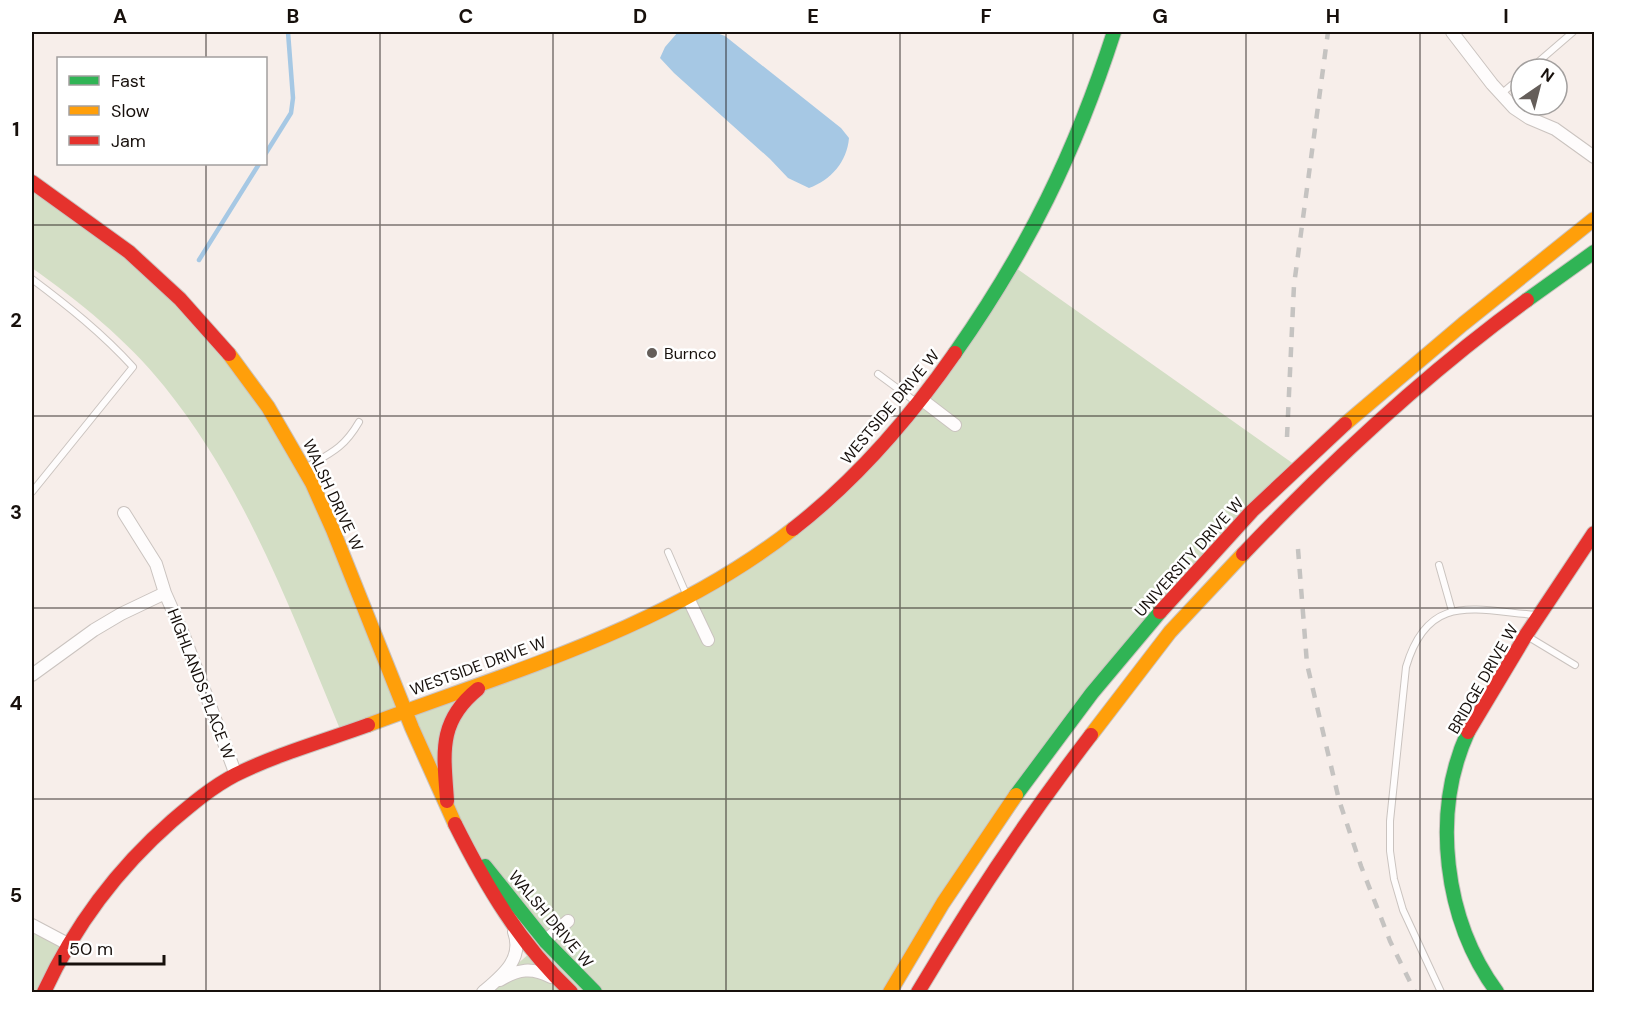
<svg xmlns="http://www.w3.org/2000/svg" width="1626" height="1024" viewBox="0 0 1626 1024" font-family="'DM Sans',sans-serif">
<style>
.green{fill:#d3dec5}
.water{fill:#a6c8e4}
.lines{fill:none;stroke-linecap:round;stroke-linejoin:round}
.stream{stroke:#a6c8e4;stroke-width:4.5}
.lane-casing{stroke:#cac3bf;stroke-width:8}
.street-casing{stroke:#cac3bf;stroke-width:14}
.fast-casing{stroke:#cac3bf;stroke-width:16}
.slow-casing{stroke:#cac3bf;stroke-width:16}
.jam-casing{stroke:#cac3bf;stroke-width:16}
.lane{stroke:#fefcfc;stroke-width:6}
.street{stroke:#fefcfc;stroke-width:12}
.fast{stroke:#30b455;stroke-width:14}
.slow{stroke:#ff9f0a;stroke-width:14}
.jam{stroke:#e5322d;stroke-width:14}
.rail{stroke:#c5c3c1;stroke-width:4.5;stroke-dasharray:10 10;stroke-linecap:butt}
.grid{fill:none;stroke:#17100c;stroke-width:1.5;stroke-opacity:0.55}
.poi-dot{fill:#655e5a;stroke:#fff;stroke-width:2}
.labels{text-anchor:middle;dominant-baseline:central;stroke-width:5;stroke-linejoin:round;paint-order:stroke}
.poi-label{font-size:16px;fill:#17100c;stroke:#fff;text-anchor:start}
.street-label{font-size:16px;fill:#17100c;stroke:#fff}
.neatline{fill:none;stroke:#17100c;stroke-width:2}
.grid-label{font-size:20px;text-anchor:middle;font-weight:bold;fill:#17100c}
</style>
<rect width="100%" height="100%" fill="#f7eeea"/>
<path class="green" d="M32 182 175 294 282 429 404 711 688 598 852 479 1013 266 1298 467 1111 671 890 992H485L537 947 461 837 404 711 342 734C292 614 247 489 164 386 127 340 79 301 32 268Z
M32 925 66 943 44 992H32Z"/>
<path class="water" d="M678 32H714L725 36 841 128 849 138C847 162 831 180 809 188L788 178 770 159 674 73 660 58 665 47Z"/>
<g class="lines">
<path class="stream" d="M266 153 291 113 293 98 288 32
M199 260 259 164"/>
<defs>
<path id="lane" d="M1530 69 1573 32
M1501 94 1521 77
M32 279C68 306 102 333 133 367L32 492
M878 374 916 402
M305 468C331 453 344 448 359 422
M668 552 687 596
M1439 565 1452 611
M1527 636 1575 665
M1441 992 1403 910 1394 879 1390 851V821L1406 667C1428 592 1474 610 1536 615"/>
<path id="street" d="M1452 32 1492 84 1514 108 1529 118 1555 129 1594 157
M921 399 955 425
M124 513 156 564 165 593 184 636 236 775
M688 598 708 640
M32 675 94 630 121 614 165 593
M32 925 66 943
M545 941 568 921
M500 980C518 969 532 967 551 977
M483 992C502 976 524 959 514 932"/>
<path id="fast" d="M1527 300 1594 252
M955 353C1028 249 1075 153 1114 32
M1468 732C1431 813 1444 920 1497 992
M1016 795 1092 693 1160 612
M485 866 545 941 595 992"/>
<path id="slow" d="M229 354 268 407 312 483 333 530 412 728 455 824
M1345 424 1463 324 1594 219
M368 725C515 670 668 627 793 529
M1091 735 1170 632 1243 554
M890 992 943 903 1016 795"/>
<path id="jam" d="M32 182 129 252 180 299 229 354
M793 529C856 480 909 419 955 353
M1243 554C1331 462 1424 375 1527 300
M1160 612 1252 511 1345 424
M1468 732 1526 635 1594 533
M447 801C444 754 437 722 478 689
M455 824C486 886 520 944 571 992
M44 992C75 925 116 870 172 821 192 804 212 787 235 775 277 754 324 741 368 725
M918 992C971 903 1028 817 1091 735"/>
</defs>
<use href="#lane" class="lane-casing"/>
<use href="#street" class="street-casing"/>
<use href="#fast" class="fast-casing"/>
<use href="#slow" class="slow-casing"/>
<use href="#jam" class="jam-casing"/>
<use href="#lane" class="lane"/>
<use href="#street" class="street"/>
<use href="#fast" class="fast"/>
<use href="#slow" class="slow"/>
<use href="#jam" class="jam"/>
<path class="rail" d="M1287 437 1294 285 1328 32
M1298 549 1307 664 1339 800 1361 866 1390 941 1415 992"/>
</g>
<path class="grid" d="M206 32V58M380 32V992M553 32V992M726 32V992M900 32V992M1073 32V992M1246 32V992M1420 32V992M206 164V992M32 225H1594M32 416H1594M32 608H1594M32 799H1594"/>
<circle class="poi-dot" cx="652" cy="353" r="6"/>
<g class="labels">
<g class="poi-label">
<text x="664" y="353">Burnco</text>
</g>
<g class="street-label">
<text transform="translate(890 407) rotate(-50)">WESTSIDE DRIVE W</text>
<text transform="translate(333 495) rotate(65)">WALSH DRIVE W</text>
<text transform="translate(1189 557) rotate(-48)">UNIVERSITY DRIVE W</text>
<text transform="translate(478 666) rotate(-20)">WESTSIDE DRIVE W</text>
<text transform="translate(1483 679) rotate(-60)">BRIDGE DRIVE W</text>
<text transform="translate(201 684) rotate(69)">HIGHLANDS PLACE W</text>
<text transform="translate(551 919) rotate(50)">WALSH DRIVE W</text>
</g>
</g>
<rect width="1626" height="1024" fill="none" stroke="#ffffff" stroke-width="66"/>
<rect x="57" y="57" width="210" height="108" fill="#ffffff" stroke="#a29f9e" stroke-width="1.5"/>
<rect x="69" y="76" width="30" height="9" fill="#30b455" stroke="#a29f9e" stroke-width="1.5"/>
<text x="111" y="87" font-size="18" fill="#17100c">Fast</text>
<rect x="69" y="106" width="30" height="9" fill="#ff9f0a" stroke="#a29f9e" stroke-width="1.5"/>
<text x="111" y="117" font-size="18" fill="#17100c">Slow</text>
<rect x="69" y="136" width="30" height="9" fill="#e5322d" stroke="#a29f9e" stroke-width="1.5"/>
<text x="111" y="147" font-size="18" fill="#17100c">Jam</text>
<g transform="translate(1539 87) rotate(35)"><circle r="28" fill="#ffffff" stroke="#a29f9e" stroke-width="1.5"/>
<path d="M0-4.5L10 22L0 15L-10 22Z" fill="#655e5a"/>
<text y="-9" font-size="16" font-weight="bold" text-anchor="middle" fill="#17100c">N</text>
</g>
<path d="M60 955v9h104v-9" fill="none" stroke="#17100c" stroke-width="3"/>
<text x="69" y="955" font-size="18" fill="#17100c" stroke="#ffffff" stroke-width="4.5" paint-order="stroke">50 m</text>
<rect x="33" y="33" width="1560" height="958" class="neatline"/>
<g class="grid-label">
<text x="120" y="23">A</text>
<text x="293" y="23">B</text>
<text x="466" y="23">C</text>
<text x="640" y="23">D</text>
<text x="813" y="23">E</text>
<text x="986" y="23">F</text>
<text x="1160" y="23">G</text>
<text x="1333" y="23">H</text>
<text x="1506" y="23">I</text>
<text x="16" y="136">1</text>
<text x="16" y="327">2</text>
<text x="16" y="519">3</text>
<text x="16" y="710">4</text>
<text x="16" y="902">5</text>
</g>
</svg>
